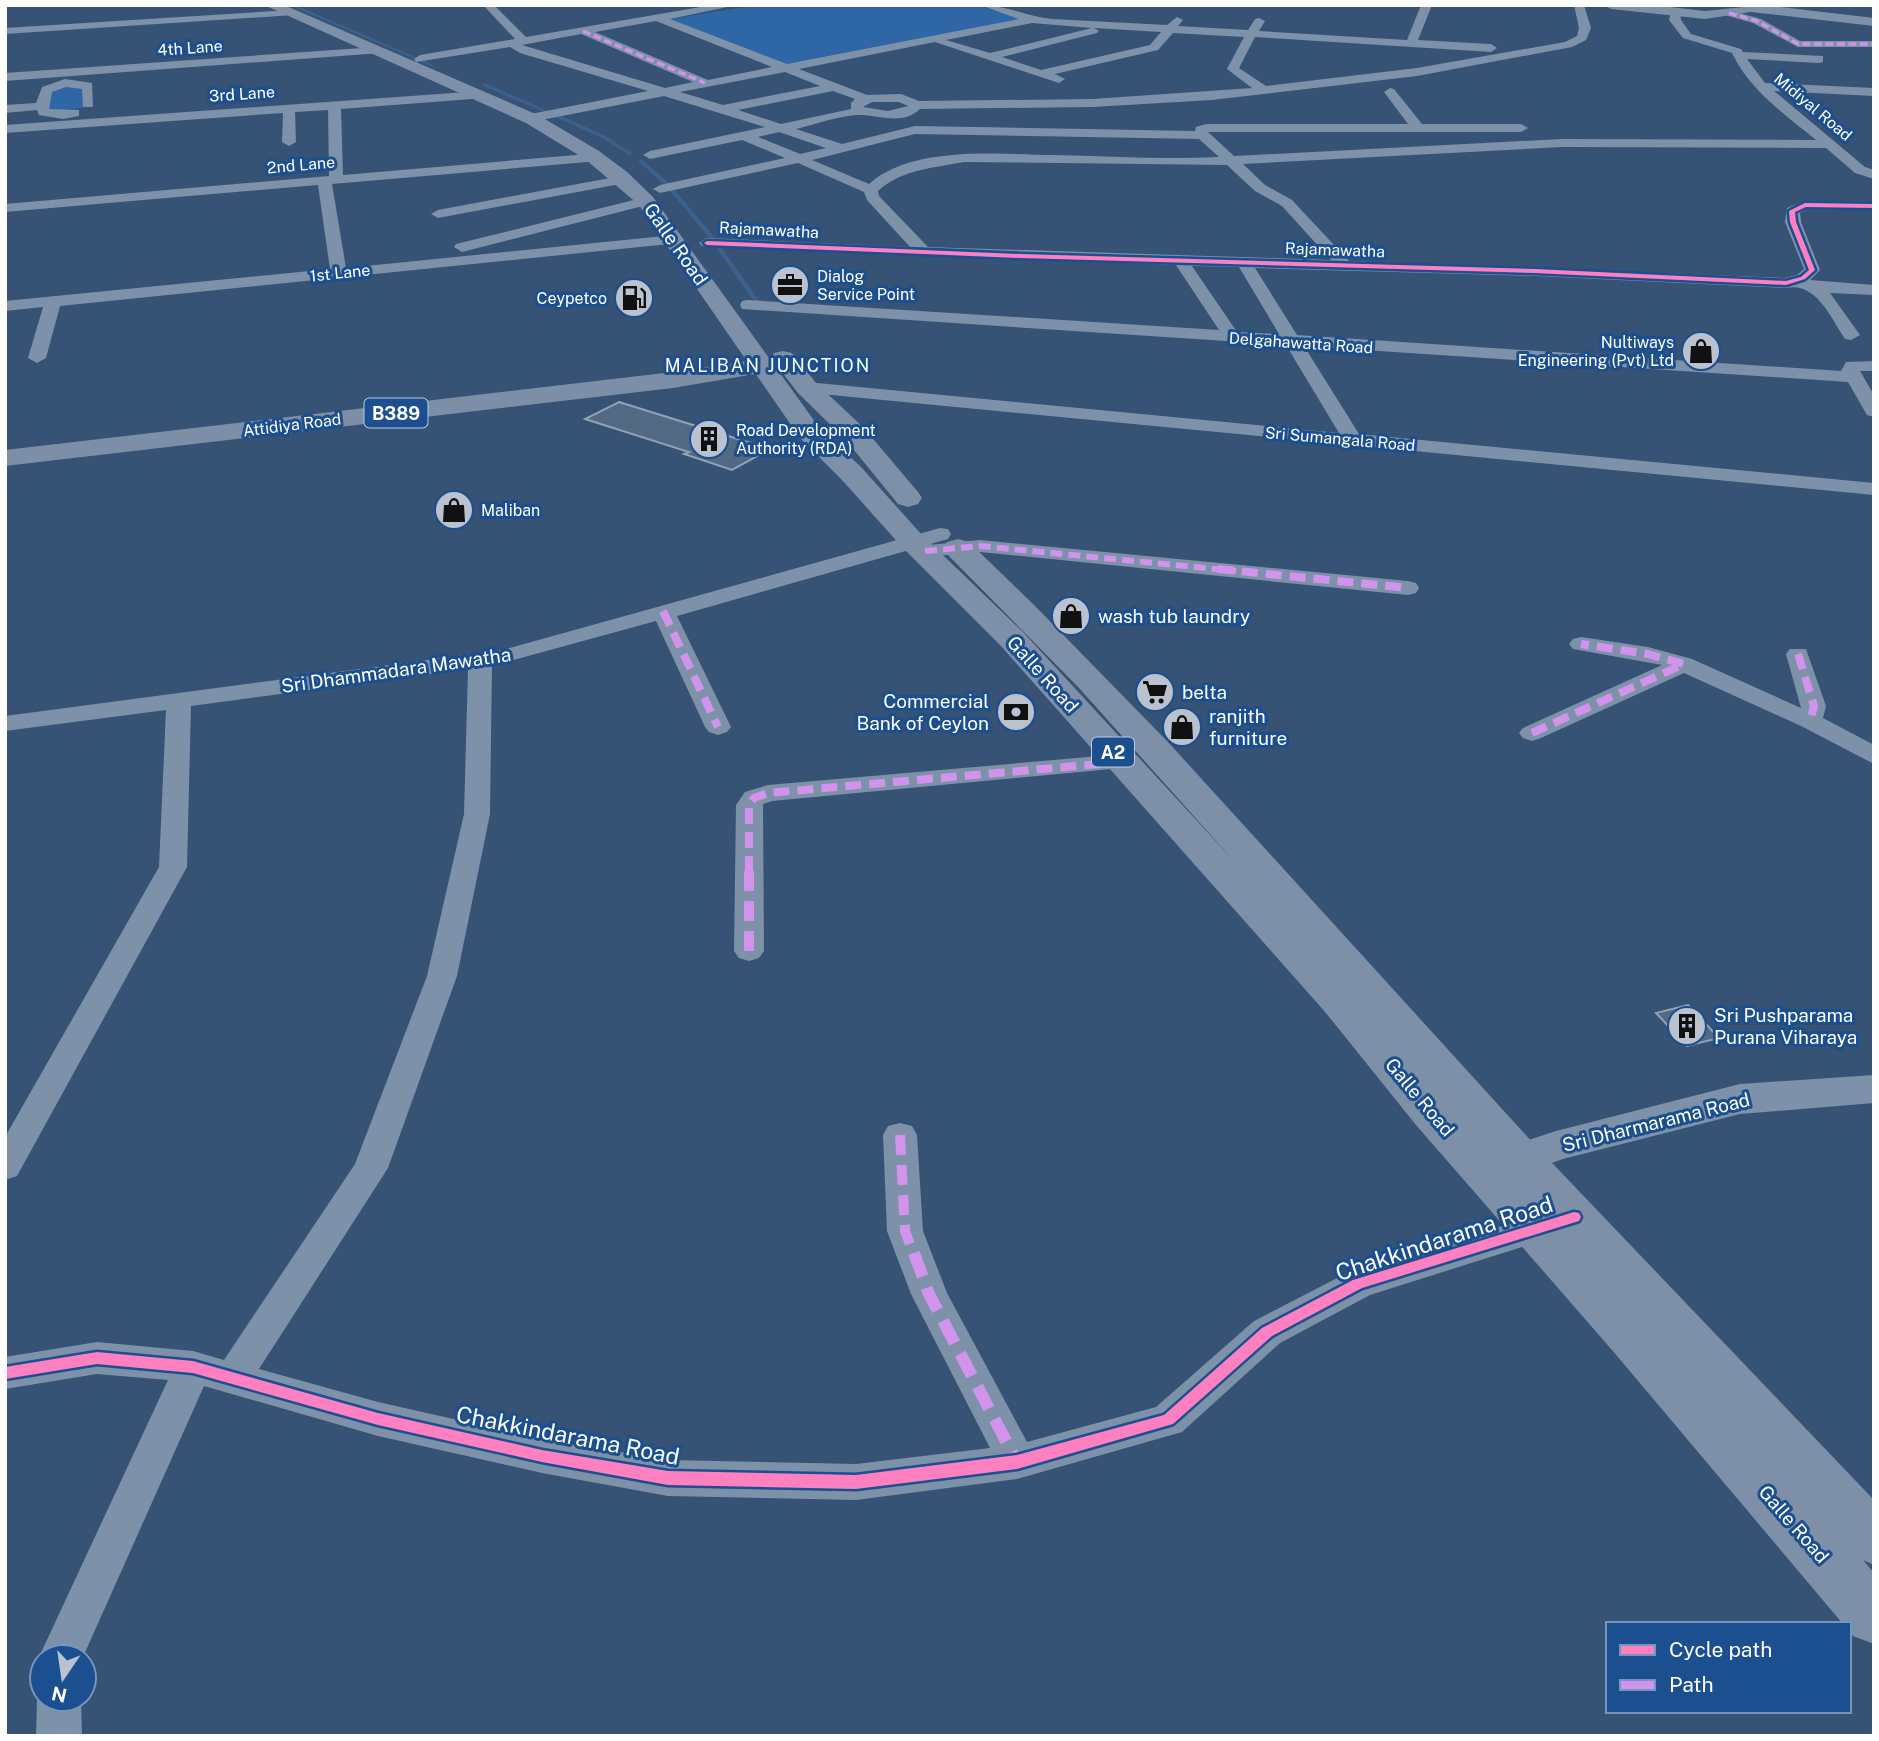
<svg xmlns="http://www.w3.org/2000/svg" width="1879" height="1741" viewBox="0 0 1879 1741" font-family="'Public Sans',sans-serif">
<style>
.green{fill:#2f66a5}
.lines{fill:none;stroke-linecap:round;stroke-linejoin:round}
.stream{fill:#3b618d;fill-rule:evenodd}
.canal{fill:#3b618d;fill-rule:evenodd}
.building{fill:#526984;stroke:#92a2b6;stroke-width:2}
.minor{fill:#7d92a8;fill-rule:evenodd}
.tertiary{fill:#7d92a8;fill-rule:evenodd}
.primary{fill:#7d8ea7;fill-rule:evenodd}
.trunk{fill:#7e90a7;fill-rule:evenodd}
.quiet-far4{stroke:#d193ec;stroke-width:3.5;stroke-dasharray:8 3.5;stroke-linecap:butt}
.quiet-far3{stroke:#d193ec;stroke-width:6;stroke-dasharray:12 6;stroke-linecap:butt}
.quiet-far2{stroke:#d193ec;stroke-width:8;stroke-dasharray:16 8;stroke-linecap:butt}
.quiet-far1{stroke:#d193ec;stroke-width:10;stroke-dasharray:20 10;stroke-linecap:butt}
.quiet{stroke:#d193ec;stroke-width:12;stroke-dasharray:25 12;stroke-linecap:butt}
.cycleway-casing{stroke:#1b4f8f;stroke-width:5}
.cycleway{fill:#ff80c0;fill-rule:evenodd}
.labels{text-anchor:middle;dominant-baseline:central;stroke-width:6;stroke-linejoin:round;paint-order:stroke}
.far-street-label{font-size:16px;fill:#fff;stroke:#1b4f8f}
.far-poi-label{font-size:16px;fill:#fff;stroke:#1b4f8f;text-anchor:start}
.far-neighbourhood-label{font-size:18px;letter-spacing:2px;fill:#fff;stroke:#1b4f8f}
.shield{fill:#1b4f8f;stroke:#bbcadd;stroke-width:2}
.shield-label{font-size:18px;font-weight:bold;fill:#fff}
.street-label{font-size:19px;fill:#fff;stroke:#1b4f8f}
.poi-label{font-size:19px;fill:#fff;stroke:#1b4f8f;text-anchor:start}
.near-street-label{font-size:23px;fill:#fff;stroke:#1b4f8f}
</style>
<rect width="100%" height="100%" fill="#365274"/>
<path class="green" d="M756 5H977L1026 20 783 67 670 19Z
M65 84 86 89 83 108 48 111 49 92Z"/>
<g class="lines">
<path class="stream" d="M289 5H295L434 65 431 66Z
M483 84H487L553 113 549 114 483 86Z
M555 115H559L606 136 633 154 629 155 602 138 555 117Z
M639 160H643L671 185V187H667L639 162Z
M669 188H673L716 239V241H712L669 190Z
M716 245H720L760 302 759 303H755L715 246Z"/>
<path class="canal" d="M1760 5H1804C1795 12 1769 12 1760 5Z"/>
</g>
<path class="building" d="M619 402 770 449 732 470 684 454 689 452 585 419Z
M1688 1005 1719 1038 1687 1046 1656 1013Z"/>
<g class="lines">
<path class="minor" d="M483 5H494L526 37 712 5H737L670 19 787 64 1019 19 980 5C1005 5 1027 16 1052 19L1167 25 1177 17 1183 20 1178 26 1248 30 1255 19 1259 18 1265 21 1259 31 1407 40 1421 5H1432L1418 40 1491 44 1497 48 1491 52 1255 37 1239 68 1266 86 1417 68 1565 42 1577 36 1579 28 1574 5H1584L1591 28 1586 40 1572 47 1417 76 1212 100 1093 107 920 109C903 125 882 116 862 115 843 114 814 125 796 129L842 144 915 126 1195 131 1196 127 1206 124H1408L1384 92 1390 88 1394 89 1422 124H1521L1528 128 1521 132H1208L1234 156 1562 139 1816 140C1785 114 1750 91 1732 53L1683 38 1669 20 1671 12 1680 10 1681 20 1691 34 1741 49 1743 52 1823 56V62L1819 63 1747 59 1765 83 1874 88V96L1774 91 1865 167 1874 170V179L1855 173 1826 148 1562 147 1243 164 1265 185 1292 200 1349 261 1785 278 1797 275 1804 269 1785 222 1787 208 1805 201 1874 202V210L1807 209 1800 213 1801 222 1820 270 1810 280 1874 285V295L1830 293 1860 335 1851 340 1845 339C1831 318 1816 281 1786 288L1535 276 1255 268 1297 335 1841 371 1846 362 1874 361V371H1860L1874 395V417L1867 415 1848 382 1304 346 1359 434 1874 483V495L800 392 798 388 807 382 1339 433 1286 345 742 309 740 305 742 301 748 300 1219 330 1176 265 702 246 699 243 707 238 910 247 867 200 864 192 798 163 660 193 653 189 660 185 785 158 742 140 650 159 643 155 650 151 765 127 664 96 531 122 526 121V115L648 91 520 53 510 47 416 62 414 59 420 55 515 39ZM656 21 772 67 708 80 595 32ZM1032 23 1092 28 990 53 946 40ZM1094 28 1161 32 1150 45 1041 70 1002 57 1097 33 1099 31ZM1173 33 1244 37 1227 69 1252 88 1093 99 919 101 901 94 867 95 799 69 935 42 1059 83 1065 79 1055 74 1158 50ZM581 34 693 82 665 88 522 45ZM785 72 820 86 723 105 680 92ZM833 91 855 99 851 103V109L781 124 738 110ZM872 102H899L908 106 888 111 863 107ZM779 132 826 148 800 154 758 137ZM915 134 1199 139 1219 157C1163 160 1107 156 1052 155 998 154 912 145 869 184L812 160ZM964 162 1227 165 1255 191 1282 206 1331 260 928 247 879 196 878 191C902 169 934 168 964 162ZM1192 266 1239 267 1279 334 1237 332Z
M290 10 294 11V15L5 34V28Z
M1729 10 1761 19 1800 41H1874V47H1798L1753 23 1725 15 1724 13Z
M377 47 383 51 381 53 5 81V73Z
M65 79 92 83 93 107H83L82 89 66 87 52 92 49 109 79 110V116L63 119 39 115 37 110 5 113V105L36 103 42 87Z
M481 91 485 92V98L341 109 343 175 599 153 606 157 599 161 332 184 346 268 674 235 679 237 682 240 679 243 60 306 46 358 37 363 28 358 43 307 5 311V301L330 269 318 185 5 212V204L329 176 328 110 295 112 296 142 289 146 282 142 283 113 5 133V125Z
M626 175 631 176V182L438 218 431 214 438 210Z
M646 197 653 201 651 204 462 252 454 247 456 244Z
M940 528 948 529 951 534 948 539 677 616 731 727 727 732 718 735 709 732 705 727 656 621 492 666 490 814 457 976 388 1168 259 1369 378 1402 542 1439 668 1460 856 1464 990 1448 911 1294 887 1231 883 1135 888 1126 900 1123 912 1126 917 1135 923 1231 947 1293 1027 1442 1156 1407 1254 1321 1345 1274 1548 1212 1560 1215 1566 1225 1560 1235 1370 1295 1280 1343 1182 1432 1017 1479 856 1500 668 1496 542 1473 378 1436 204 1386 83 1657H42V1663L39 1657 46 1642 168 1380 97 1374 5 1389V1357L97 1342 193 1351 224 1360 355 1164 427 976 464 814 468 669 191 706 187 867 17 1176 5 1180V1137L159 867 166 710 5 731V716L503 650Z
M980 540 1408 581 1416 583 1419 588 1416 593 1408 595 980 552 937 556 929 555 926 550 929 545Z
M1581 637 1648 647 1692 659 1801 708 1786 654 1790 649H1806L1826 706 1823 718 1874 745V764L1801 726 1684 673 1541 738 1532 741 1523 738 1519 733 1523 728 1662 665 1573 649 1569 644 1573 639Z
M1123 754 1132 757 1136 762 1132 767 772 801 763 804 764 951 759 958 749 961 739 958 734 951 736 805 745 792 768 785Z
M42 1687V1699H81L82 1736H36L37 1699Z"/>
<path class="tertiary" d="M1604 5H1652L1705 11 1763 5 1874 18V26L1751 12 1705 19 1611 9Z
M1874 1075V1103L1740 1114 1563 1159 1495 1183 1480 1178 1474 1167 1480 1156 1556 1131 1740 1084Z"/>
<path class="primary" d="M787 355 796 357 799 362 796 367 673 388 5 466V450L673 372Z"/>
<path class="trunk" d="M264 5H284L538 115 599 151 627 172 653 197 818 426 862 468 922 535 1023 632 1235 862 1079 688 947 554 943 548 947 542 958 539 969 542 1036 607 1168 742 1534 1144 1874 1500V1565L1863 1560 1874 1573V1644L1853 1636 1849 1631V1624H1843L1612 1350 1416 1125 1326 1013 1001 646 902 547 842 480 800 438 639 205 585 159 526 123Z
M783 351 792 353 816 383 863 427 918 492 922 498 918 504 908 507 898 504 845 439 798 393 771 358 774 353Z"/>
<path class="quiet-far4" d="M1729 13 1757 21 1798 44H1874
M583 31 705 83"/>
<path class="quiet-far3" d="M925 551 980 546 1236 571"/>
<path class="quiet-far2" d="M1218 569 1408 588
M663 611 718 727
M1798 654 1814 706 1810 721
M1532 733 1684 664 1648 654 1581 644
M749 872V805L754 798 768 793 1123 762"/>
<path class="quiet-far1" d="M749 871V951
M900 1135 905 1231 914 1255"/>
<path class="quiet" d="M914 1253 929 1294 1017 1462"/>
<defs>
<path id="cycleway" d="M1805 203 1874 204V208L1806 207 1795 212 1796 222 1815 270 1805 279 1786 285 1535 273 1021 258 707 245 704 243 707 241 1021 254 1535 269 1786 281 1801 277 1809 270 1790 222 1789 211Z
M1574 1212 1579 1213 1581 1217 1579 1221 1362 1288 1272 1336 1173 1424 1017 1469 856 1489 668 1485 542 1462 378 1425 193 1373 97 1364 5 1379V1367L97 1352 193 1361 378 1413 542 1450 668 1471 856 1475 1017 1455 1164 1415 1262 1328 1353 1280Z"/>
</defs>
<use href="#cycleway" class="cycleway-casing"/>
<use href="#cycleway" class="cycleway"/>
</g>
<defs>
<symbol id="office-disc" viewBox="-11 -11 22 22"><circle r="9.5" fill="#b9c2ce" stroke="#1b4f8f"/><path d="M-6-3h4V-5.5h4V-3h4V5H-6ZM-1-4.5V-3h2v-1.5ZM-6 0V1H6V0Z" fill="#111"/></symbol>
<symbol id="fuel-disc" viewBox="-11 -11 22 22"><circle r="9.5" fill="#b9c2ce" stroke="#1b4f8f"/><path d="M-5.5-6h7V0h2V4h1.3V-2.5L3-4.5l.8-.8L6-3V5H2.5V1h-1V6h-7ZM-4.2-4.7v3.2H.2V-4.7Z" fill="#111"/></symbol>
<symbol id="shop-disc" viewBox="-11 -11 22 22"><circle r="9.5" fill="#b9c2ce" stroke="#1b4f8f"/><path d="M-5-2.5h2.3a2.7 3.5 0 0 1 5.4 0H5L5.5 6h-11ZM-1.5-2.5h3a1.5 2.3 0 0 0-3 0Z" fill="#111"/></symbol>
<symbol id="building-disc" viewBox="-11 -11 22 22"><circle r="9.5" fill="#b9c2ce" stroke="#1b4f8f"/><path d="M-4-6H4V6H1V3H-1V6H-4ZM-2.5-4.3h1.7v1.8h-1.7ZM.8-4.3h1.7v1.8H.8ZM-2.5-1h1.7V.8h-1.7ZM.8-1h1.7V.8H.8Z" fill="#111"/></symbol>
<symbol id="supermarket-disc" viewBox="-11 -11 22 22"><circle r="9.5" fill="#b9c2ce" stroke="#1b4f8f"/><path d="M-6-5.5h2.5l.6 2H6L4.5 2H-2.5L-4.4-4H-6ZM-1.5 3.2a1.3 1.3 0 1 0 .1 0ZM3 3.2a1.3 1.3 0 1 0 .1 0Z" fill="#111"/></symbol>
<symbol id="bank-disc" viewBox="-11 -11 22 22"><circle r="9.5" fill="#b9c2ce" stroke="#1b4f8f"/><path d="M-6-4H6V4H-6ZM0-2.3a2.3 2.3 0 1 0 0 4.6a2.3 2.3 0 1 0 0-4.6Z" fill="#111"/></symbol>
</defs>
<g fill-rule="evenodd">
<use href="#office-disc" x="768" y="263" width="44" height="44"/>
<use href="#fuel-disc" x="612" y="276" width="44" height="44"/>
<use href="#shop-disc" x="1679" y="329" width="44" height="44"/>
<use href="#building-disc" x="687" y="417" width="44" height="44"/>
<use href="#shop-disc" x="432" y="488" width="44" height="44"/>
<use href="#shop-disc" x="1049" y="594" width="44" height="44"/>
<use href="#supermarket-disc" x="1133" y="670" width="44" height="44"/>
<use href="#bank-disc" x="994" y="690" width="44" height="44"/>
<use href="#shop-disc" x="1160" y="705" width="44" height="44"/>
<use href="#building-disc" x="1665" y="1004" width="44" height="44"/>
</g>
<g class="labels">
<g class="far-street-label">
<text transform="translate(190 48) rotate(-4)">4th Lane</text>
<text transform="translate(242 94) rotate(-4)">3rd Lane</text>
<text transform="translate(1813 107) rotate(40)">Midiyal Road</text>
<text transform="translate(301 165) rotate(-5)">2nd Lane</text>
<text transform="translate(769 230) rotate(3)">Rajamawatha</text>
<text transform="translate(1335 250) rotate(2)">Rajamawatha</text>
<text transform="translate(340 273) rotate(-6)">1st Lane</text>
<text transform="translate(1301 343) rotate(4)">Delgahawatta Road</text>
<text transform="translate(292 425) rotate(-7)">Attidiya Road</text>
<text transform="translate(1340 439) rotate(5)">Sri Sumangala Road</text>
</g>
<g class="far-poi-label">
<text x="817" y="276">Dialog<tspan x="817" dy="18">Service Point</tspan></text>
<text x="607" y="298" text-anchor="end">Ceypetco</text>
<text x="1674" y="342" text-anchor="end">Nultiways<tspan x="1674" dy="18">Engineering (Pvt) Ltd</tspan></text>
<text x="736" y="430">Road Development<tspan x="736" dy="18">Authority (RDA)</tspan></text>
<text x="481" y="510">Maliban</text>
</g>
<g class="far-neighbourhood-label">
<text x="768" y="365">MALIBAN JUNCTION</text>
</g>
<g class="shield">
<rect x="364.5" y="398.5" width="63" height="29" rx="5"/>
<rect x="1092" y="737.5" width="42" height="29" rx="5"/>
</g>
<g class="shield-label">
<text x="396" y="413">B389</text>
<text x="1113" y="752">A2</text>
</g>
<g class="street-label">
<text transform="translate(676 244) rotate(55)">Galle Road</text>
<text transform="translate(396 670) rotate(-8)">Sri Dhammadara Mawatha</text>
<text transform="translate(1043 674) rotate(48)">Galle Road</text>
<text transform="translate(1420 1097) rotate(50)">Galle Road</text>
<text transform="translate(1656 1122) rotate(-14)">Sri Dharmarama Road</text>
<text transform="translate(1794 1524) rotate(49)">Galle Road</text>
</g>
<g class="poi-label">
<text x="1098" y="616">wash tub laundry</text>
<text x="1182" y="692">belta</text>
<text x="989" y="701" text-anchor="end">Commercial<tspan x="989" dy="22">Bank of Ceylon</tspan></text>
<text x="1209" y="716">ranjith<tspan x="1209" dy="22">furniture</tspan></text>
<text x="1714" y="1015">Sri Pushparama<tspan x="1714" dy="22">Purana Viharaya</tspan></text>
</g>
<g class="near-street-label">
<text transform="translate(1444 1238) rotate(-18)">Chakkindarama Road</text>
<text transform="translate(568 1435) rotate(11)">Chakkindarama Road</text>
</g>
</g>
<rect width="1879" height="1741" fill="none" stroke="#ffffff" stroke-width="14"/>
<rect x="1606" y="1622" width="245" height="91" fill="#1b4f8f" stroke="#7695bc" stroke-width="2"/>
<rect x="1620" y="1645" width="35" height="10" fill="#ff80c0" stroke="#7695bc" stroke-width="2"/>
<text x="1669" y="1657" font-size="21" fill="#ffffff">Cycle path</text>
<rect x="1620" y="1680" width="35" height="10" fill="#d193ec" stroke="#7695bc" stroke-width="2"/>
<text x="1669" y="1692" font-size="21" fill="#ffffff">Path</text>
<g transform="translate(63 1678) rotate(193)"><circle r="33" fill="#1b4f8f" stroke="#7695bc" stroke-width="2"/>
<path d="M0-5L12 26L0 18L-12 26Z" fill="#b9c2ce"/>
<text y="-10" font-size="19" font-weight="bold" text-anchor="middle" fill="#ffffff">N</text>
</g>
</svg>
